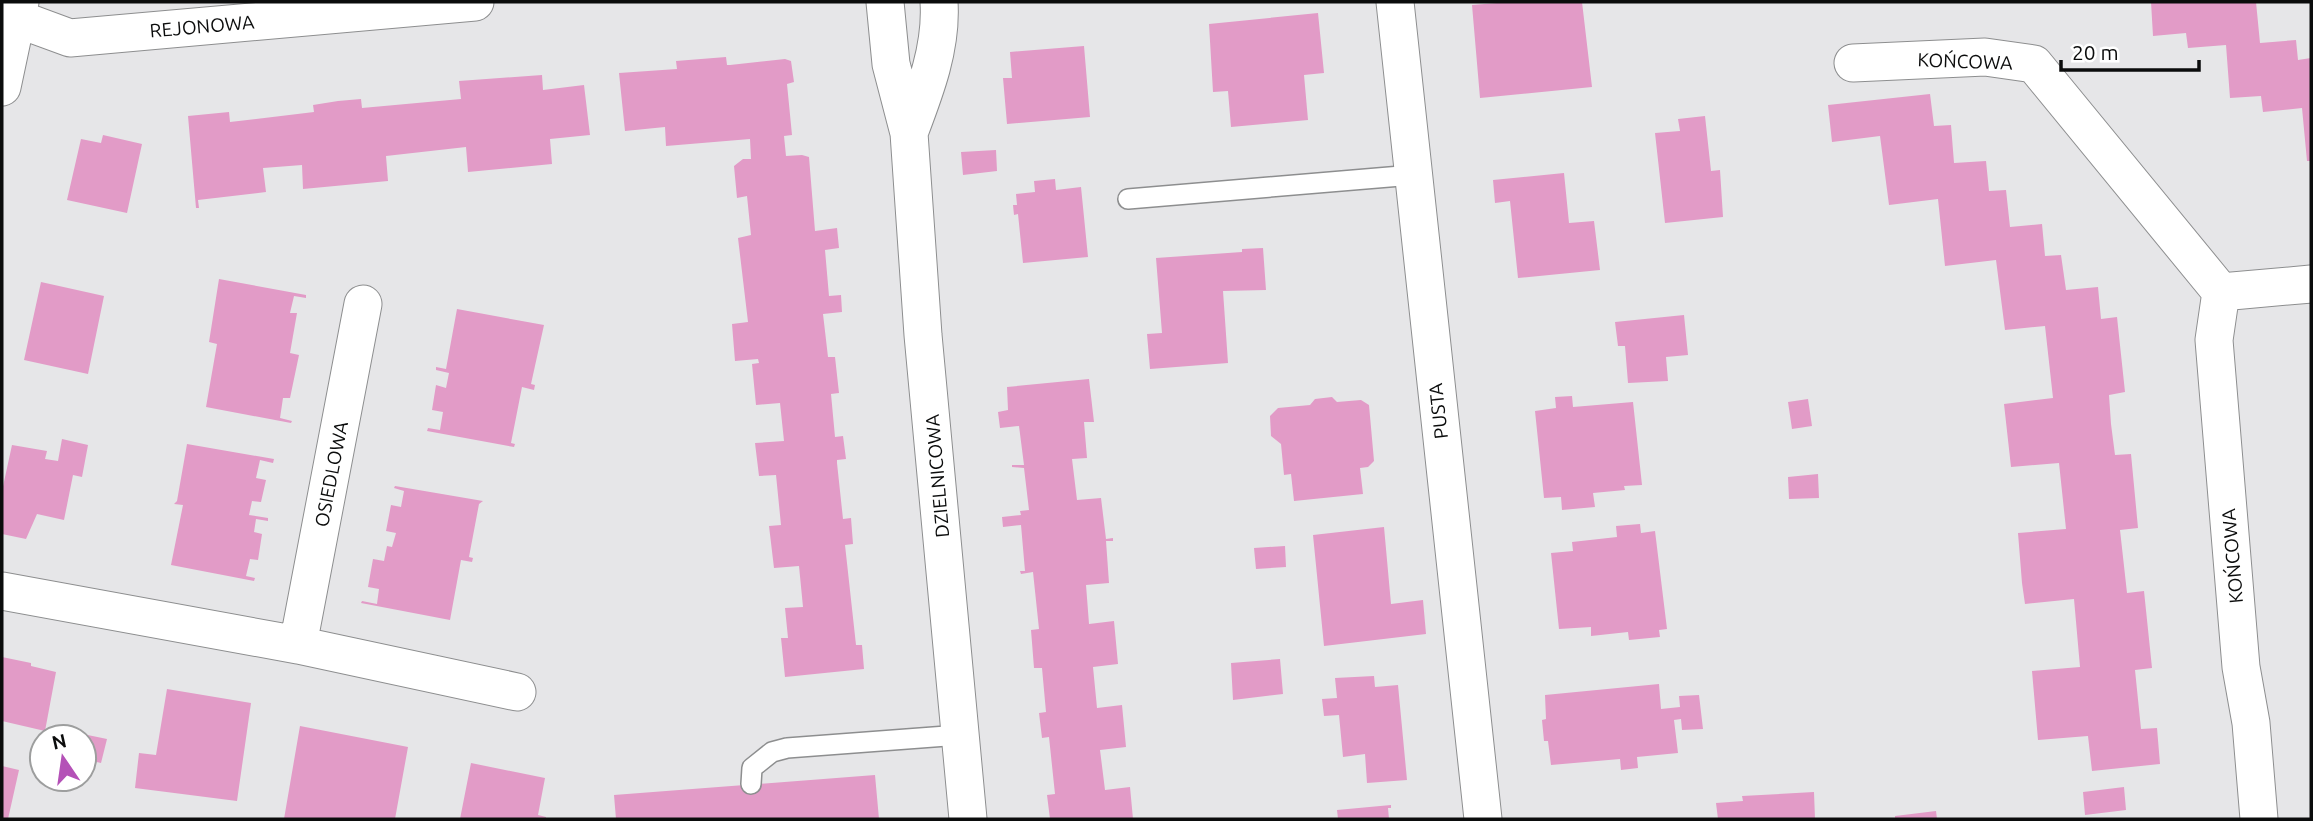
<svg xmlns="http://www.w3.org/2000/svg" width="2313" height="821" viewBox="0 0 2313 821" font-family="Ubuntu,sans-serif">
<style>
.building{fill:#e29bc7}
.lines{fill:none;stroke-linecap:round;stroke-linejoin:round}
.lane-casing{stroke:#8d8e8f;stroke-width:22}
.street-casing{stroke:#8d8e8f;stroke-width:39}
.lane{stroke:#fff;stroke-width:19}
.street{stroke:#fff;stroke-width:37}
.labels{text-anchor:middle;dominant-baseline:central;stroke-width:6;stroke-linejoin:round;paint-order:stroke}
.street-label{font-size:19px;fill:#0b0c0c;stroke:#fff}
</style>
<rect width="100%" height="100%" fill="#e6e6e8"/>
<path class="building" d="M1509 2H1582L1592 87 1480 98 1472 5Z
M2151 2H2256L2260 43 2296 40 2298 60 2311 58V161H2307L2302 108 2263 112 2261 96 2230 98 2226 45 2188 48 2186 33 2153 36Z
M1318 13 1324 73 1304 75 1308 120 1231 127 1228 91 1213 92 1209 24Z
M1084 46 1090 117 1007 124 1003 78H1012L1010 52Z
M726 57 727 65H730L785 59 791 61 794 82 787 84 792 135 784 136 786 156 802 155 809 157 815 231 837 228 839 248 825 250 829 296 841 295 842 312 823 314 828 357H835L839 393 831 394 835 437 843 436 846 459 837 460V463L843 519 851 518 853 544 845 545 856 645H862L864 669 785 677 781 638H788L785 608 803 607 799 566 774 568 769 526 781 525 776 475 759 476 755 443 784 441 780 403 756 405 752 364 759 363 758 359 735 361 732 324 748 322 738 238 751 235 747 196 737 198 734 166 743 159H751L750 139 666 146 665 127 625 131 619 73 677 69 676 61Z
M542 75 543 90 584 85 590 135 550 139 552 164 468 172 466 147 386 156 388 181 303 189 302 165 263 168 266 192 198 200 199 208H196L188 116 229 112 230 122 314 112 313 105 338 101 361 99 362 108 461 99 459 81Z
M1930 94 1934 126 1951 125 1954 163 1986 161 1989 191 2006 190 2010 227 2042 224 2045 256 2061 255 2066 290 2098 287 2101 319 2117 317 2125 392 2109 395 2111 424 2115 455 2131 454 2138 528 2120 530 2127 593 2144 591 2152 668 2135 670 2141 729 2157 728 2160 764 2092 771 2088 736 2038 740 2032 671 2080 667 2074 599 2025 604 2022 583 2018 533 2066 529 2059 463 2011 467 2004 404 2053 398 2045 326 2005 330 1996 260 1945 266 1938 199 1889 205 1880 136 1832 142 1828 105Z
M1705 116 1711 171 1720 170 1723 217 1665 223 1655 133 1680 131 1678 119Z
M103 135 142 144 127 213 67 200 81 139 101 143Z
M996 150 997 171 963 175 961 152Z
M1564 173 1569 223 1594 221 1600 270 1518 278 1510 201 1495 203 1493 180Z
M1055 179 1056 190 1081 187 1088 257 1023 263 1018 214 1014 215 1013 205H1017L1016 194 1035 192 1034 181Z
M1263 248 1266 290 1223 291 1228 363 1150 369 1147 334 1162 333 1156 258 1242 252V249Z
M219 279 306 295V298L294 296 290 313H297L290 353 299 355 290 398H283L280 418 292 421 291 423 206 407 217 344 209 342Z
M41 282 104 296 88 374 24 360Z
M457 309 544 325 531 384 535 385 534 390 522 387 511 443 515 444 514 447 427 431 428 428 440 430 443 412 432 410 436 385 446 388 449 373 436 370V367L446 369Z
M1684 315 1688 355 1666 357 1668 381 1628 383 1625 346H1618L1615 322Z
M1089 379 1094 422H1084L1087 458 1072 459 1077 500 1101 498 1106 539 1113 538V541H1106L1109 583 1086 585 1089 624 1114 621 1118 664 1093 667 1097 708 1122 705 1126 747 1100 750 1105 790 1130 787 1133 819H1050L1047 795 1055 794 1049 737 1042 738 1039 713 1046 712 1042 668H1034L1031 630 1039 629 1033 572 1021 574 1020 571H1025L1021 525 1003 527 1002 517 1021 515 1020 511 1029 510 1024 468 1012 467V465H1024L1019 426 1000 428 998 412 1008 410 1007 387Z
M1572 396 1573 407 1633 402 1642 485 1624 486 1625 490 1593 493 1595 507 1562 510 1561 497 1544 498 1535 411 1556 408 1555 397Z
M1332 397 1337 402 1361 400 1369 405 1374 461 1368 467 1360 468 1363 494 1294 501 1291 474 1284 475 1281 444 1271 436 1270 416 1278 408 1310 405 1315 399Z
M1808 399 1812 426 1792 429 1788 402Z
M62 439 88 445 82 477 73 475 64 520 37 514 26 539 2 534V491L12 445 47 451 45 459 58 461Z
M187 444 274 459 273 463 260 460 256 478 266 480 261 502 252 501 249 515 268 518V521L256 519 254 532 262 534 258 560 250 559 246 576 255 578 254 581 171 565 183 505 174 504 177 501Z
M1818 474 1819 498 1789 499 1788 477Z
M395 486 483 501 479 504 469 557 473 558 472 562 461 560 450 620 361 603 362 601 377 604 379 589 368 587 373 559 384 561 387 546 392 547 396 533 386 531 391 505 401 507 404 491 394 488Z
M1640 524 1641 533 1655 531 1667 629 1659 630 1660 637 1629 640 1628 632 1591 636V627L1559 629 1551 553 1573 551 1572 542 1617 537 1616 526Z
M1384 527 1391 604 1423 600 1426 634 1324 646 1313 535Z
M1285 546 1286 567 1256 569 1254 548Z
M2 657 31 663V666L56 672 45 731 2 721Z
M1280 659 1283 694 1233 700 1231 663Z
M1374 676 1375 687 1398 685 1407 780 1367 783 1365 754 1343 757 1339 715 1324 716 1322 699 1337 698 1335 678Z
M1659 684 1661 709 1680 707 1679 696 1699 695 1703 729 1682 730 1681 719 1674 720 1678 753 1637 757 1638 768 1621 770 1620 759 1551 765 1548 741H1544L1542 720 1546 719 1545 695Z
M167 689 251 703 237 801 135 788 139 753 156 755Z
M300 726 408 747 395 819H284Z
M49 727 107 739 101 763 84 759V737H46Z
M471 763 545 778 538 815 546 817V819H460Z
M2 766 19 770 8 819H2Z
M875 775 879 819H616L614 795Z
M2124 787 2126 810 2085 815 2083 792Z
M1814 792 1815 819H1718L1716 803 1743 801 1742 796Z
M1391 805V808H1388L1389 819H1338L1337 810Z
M1936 811 1937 819H1895V816Z"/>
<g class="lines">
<defs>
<path id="lane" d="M1128 199 1413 175
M751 784 752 768 772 752 787 748 960 735"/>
<path id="street" d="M885 2 891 64 909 133 923 335 968 819
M1395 2 1483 819
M2 13 70 38 475 2
M1853 63 1985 57 2034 64 2221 292 2214 340 2241 667 2251 723 2259 819
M2 87 20 2
M909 133C925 91 942 47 939 2
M2221 292 2311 284
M2 591 298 645 517 692
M298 645 363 304"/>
</defs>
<use href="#lane" class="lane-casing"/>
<use href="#street" class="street-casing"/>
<use href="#lane" class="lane"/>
<use href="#street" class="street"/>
</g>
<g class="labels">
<g class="street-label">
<text transform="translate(202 26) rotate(-5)">REJONOWA</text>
<text transform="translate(1965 61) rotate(2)">KOŃCOWA</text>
<text transform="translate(1438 411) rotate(-96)">PUSTA</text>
<text transform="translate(331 474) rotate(-79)">OSIEDLOWA</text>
<text transform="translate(937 476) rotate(-95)">DZIELNICOWA</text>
<text transform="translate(2232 556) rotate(-95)">KOŃCOWA</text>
</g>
</g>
<rect width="2313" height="821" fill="none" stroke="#0b0c0c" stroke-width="7"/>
<g transform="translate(63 758) rotate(347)"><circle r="33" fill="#ffffff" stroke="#9d9e9e" stroke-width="2"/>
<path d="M0-5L12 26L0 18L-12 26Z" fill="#b451b7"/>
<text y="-10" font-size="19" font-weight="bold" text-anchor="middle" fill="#0b0c0c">N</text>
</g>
<path d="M2061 60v10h138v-10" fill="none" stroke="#0b0c0c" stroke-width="3.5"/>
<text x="2072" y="60" font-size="21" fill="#0b0c0c" stroke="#ffffff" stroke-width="5" paint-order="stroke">20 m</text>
</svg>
